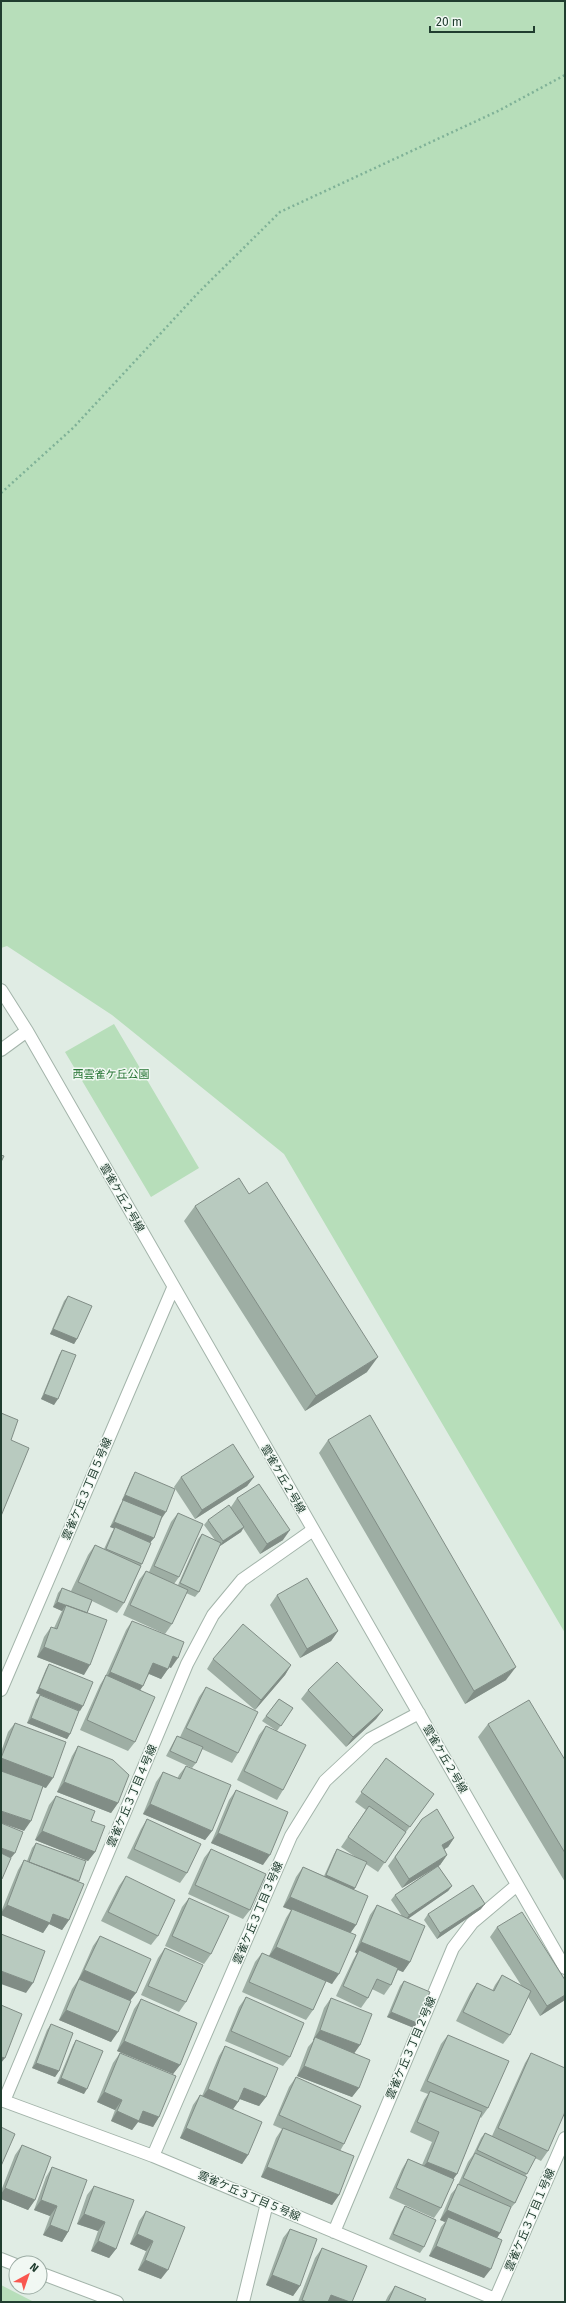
<svg xmlns="http://www.w3.org/2000/svg" width="566" height="2303" viewBox="0 0 566 2303" font-family="'Fira Sans','Noto Sans JP',sans-serif">
<style>
.green{fill:#b7deba}
.lines{fill:none;stroke-linecap:round;stroke-linejoin:round}
.service-casing{stroke:#a3b4aa;stroke-width:14}
.minor-casing{stroke:#a3b4aa;stroke-width:14}
.path{stroke:#7fb197;stroke-width:2.5;stroke-dasharray:2 3;stroke-linecap:butt}
.service{stroke:#fff;stroke-width:12}
.minor{stroke:#fff;stroke-width:12}
.wall{fill:#9eaea4}
.shaded-wall{fill:#818d86}
.building{fill:#b8cabf;stroke:#818d86}
.labels{text-anchor:middle;dominant-baseline:central;stroke-width:3;stroke-linejoin:round;paint-order:stroke}
.park-label{font-size:11px;fill:#287636;stroke:#f1f8f3}
.street-label{font-size:11px;fill:#203d2f;stroke:#f1f8f3}
</style>
<rect width="100%" height="100%" fill="#e0ece4"/>
<path class="green" d="M1 1H565V1633L284 1154 112 1015 7 946 1 948Z
M114 1024 199 1168 151 1197 65 1052Z
M1 2285 34 2302H1Z"/>
<g class="lines">
<defs>
<path id="service" d="M1 2259 16 2265
M40 2273 117 2302
M243 2302 267 2203"/>
<path id="minor" d="M1 990 27 1031 565 1968
M1 1050 27 1031
M1 1690 173 1288
M1 2100 153 2156 495 2299
M4 2101 187 1664 213 1615 242 1580 313 1530
M153 2156 291 1836 325 1781 370 1739 419 1713
M334 2232 453 1948 472 1923 517 1885
M494 2302 565 2138"/>
</defs>
<use href="#service" class="service-casing"/>
<use href="#minor" class="minor-casing"/>
<path class="path" d="M1 493 73 428 199 292 280 212 498 111 565 75"/>
<use href="#service" class="service"/>
<use href="#minor" class="minor"/>
</g>
<path class="wall" d="M249 1194 367 1372 305 1411 184 1221 195 1206Z
M68 1296 77 1339 74 1344 50 1334 64 1301Z
M62 1350 54 1405 41 1399 59 1355Z
M328 1440 506 1680 465 1704 319 1453Z
M135 1472 162 1518 154 1538 150 1542 142 1564 124 1603 117 1613 92 1601 87 1613 84 1675 37 1657 44 1637 51 1627 54 1628 60 1615 62 1611 53 1607 58 1593 62 1588 71 1591 88 1555 95 1545 104 1549 112 1532 115 1528 110 1527 120 1505 123 1501 122 1500 132 1477Z
M181 1477H254L247 1486 195 1519 174 1487Z
M237 1498 283 1540 260 1554 243 1528 241 1532 220 1546H219L199 1592 195 1597 186 1593 172 1624 165 1634 123 1615 139 1580 146 1571 149 1572 171 1522 178 1513 179 1577 174 1584 178 1585 198 1539 202 1534 215 1540 204 1525 208 1520 231 1507Z
M277 1595 338 1631 331 1641 300 1658 270 1605Z
M132 1621 171 1668 169 1667 161 1679 149 1674 140 1690 135 1742 128 1751 80 1730 100 1685 106 1675 126 1630Z
M213 1659 291 1665 285 1675 255 1710 207 1669Z
M49 1664 80 1711H79L70 1734 67 1739 27 1723 36 1700 40 1695 58 1702 36 1693 46 1669Z
M206 1687 238 1753 232 1763 202 1749 196 1763 192 1768 166 1756 174 1741 177 1736 180 1737 199 1697Z
M308 1690 383 1710 376 1719 346 1747 301 1699Z
M279 1699 293 1708 277 1731 283 1790 277 1800 237 1780 259 1735 266 1726 277 1731 262 1721Z
M15 1723 46 1788 43 1787 24 1831 27 1780 1 1771V1752L8 1732Z
M488 1724 565 1760V1882L478 1737Z
M78 1746 118 1803 111 1813 57 1792 72 1756Z
M386 1758 434 1794 403 1836 378 1872 366 1864 354 1889 356 1925 350 1933 332 1984 326 1981 313 2010 306 2020 242 1992 255 1962 262 1953 269 1956 286 1918 291 1910 283 1907 296 1877 303 1867 324 1876 334 1854 337 1849 357 1858 341 1847 366 1810 355 1802Z
M186 1766 212 1831 205 1840 143 1814 156 1782 163 1772 177 1779 179 1775Z
M236 1790 263 1865 211 1843 229 1800Z
M56 1796 91 1821 95 1852 88 1861 35 1840 49 1805Z
M147 1819 187 1873 180 1883 127 1858 141 1829Z
M422 1819 454 1838 448 1847 444 1849 447 1855 440 1865 438 1866 452 1886 448 1891 408 1918 410 1962 403 1972 398 1970 391 1985 384 1995 372 1989 368 1998 361 2008 336 1996 353 1960 357 1953 355 1952 370 1915 377 1905 402 1916 391 1900 395 1895 436 1867 402 1888 388 1866Z
M36 1843 78 1882 69 1920 62 1930 49 1924 43 1933 1 1915V1912L18 1870 24 1860 27 1861 32 1848Z
M211 1849 250 1910 243 1919 188 1894 204 1858Z
M126 1876 158 1936 151 1945 101 1921 119 1886Z
M189 1898 211 1954 204 1964 165 1946 182 1907Z
M481 1909 437 1939 424 1920 428 1914Z
M497 1927 565 2000 540 2016 528 1997 510 2035 503 2044 456 2021 470 1993 477 1983 492 1991 495 1985 502 1975 521 1985 490 1937Z
M100 1936 136 1993 130 2001 111 2042 59 2020 72 1989 78 1980 93 1946Z
M165 1948 186 2002 179 2012 141 1995 158 1958Z
M404 1981 414 2028 387 2017 400 1986Z
M246 1997 290 2057 283 2066 225 2041 239 2007Z
M331 1998 360 2045 354 2053 359 2088 352 2097 297 2076 308 2047 314 2040H313L324 2008Z
M141 1999 180 2065 173 2074 117 2051 134 2009Z
M51 2024 59 2071 55 2077 32 2068 47 2030Z
M448 2035 488 2108 481 2118 480 2117 457 2174 453 2178 441 2208 434 2218 389 2198 402 2169 408 2159 422 2165 432 2142 410 2132 424 2100 428 2094 420 2091 441 2044Z
M76 2040 84 2094 57 2083 73 2045Z
M225 2046 266 2097 259 2106 240 2099 238 2102 233 2109 248 2155 242 2164 180 2138 193 2105 200 2095 202 2096 219 2056Z
M120 2053 159 2117 153 2127 138 2122 132 2130 111 2121 115 2110 97 2102 113 2063Z
M531 2053 548 2151 541 2161 535 2158 525 2177 515 2203 510 2209 500 2233 497 2238 484 2278 429 2256 441 2227 445 2222 440 2220 451 2194 457 2187 468 2162 473 2155 481 2138 485 2133 492 2136 525 2063Z
M296 2077 344 2144 340 2151 339 2195 332 2205 261 2177 276 2138 282 2129 273 2125 289 2087Z
M22 2145 35 2200 28 2210 1 2199V2191L15 2155Z
M52 2167 68 2232 62 2242 43 2235 50 2216 34 2210 46 2177Z
M94 2186 116 2249 109 2258 91 2251 98 2231 77 2224 87 2195Z
M405 2206 424 2247 420 2253 389 2239 401 2212Z
M146 2211 161 2279 138 2270 146 2251 130 2244 139 2221Z
M290 2229 300 2286 293 2296 266 2285 283 2238Z
M322 2248 352 2302H298L315 2258Z
M395 2286 424 2302H385L388 2296Z"/>
<path class="shaded-wall" d="M53 1329 77 1339 74 1344 50 1334Z
M378 1357 367 1372 305 1411 316 1396Z
M44 1394 58 1399 54 1405 41 1399Z
M254 1477 247 1486 195 1519 202 1510Z
M125 1495 166 1512 162 1518 122 1500Z
M114 1522 154 1538 150 1543 110 1527Z
M244 1527 241 1532 220 1546 223 1541Z
M290 1530 283 1540 260 1554 267 1544Z
M57 1602 66 1605 62 1611 53 1607Z
M338 1631 331 1641 300 1658 307 1649Z
M44 1647 90 1665 84 1675 37 1657Z
M173 1656 178 1658 171 1668 166 1666Z
M153 1663 168 1669 161 1679 147 1673Z
M291 1665 285 1675 255 1710 261 1700Z
M516 1667 506 1680 465 1704 474 1691Z
M110 1672 143 1686 136 1696 104 1682Z
M39 1688 83 1706 80 1711 36 1693Z
M383 1710 376 1719 346 1747 353 1737Z
M31 1718 70 1734 67 1739 27 1723Z
M1 1758 53 1778 46 1788 1 1771Z
M64 1782 118 1803 111 1813 57 1792Z
M150 1804 212 1831 205 1840 143 1814Z
M1 1811 31 1821 24 1831 1 1823Z
M42 1831 95 1852 88 1861 35 1840Z
M218 1833 270 1855 263 1865 211 1843Z
M454 1838 448 1847 435 1855 442 1845Z
M1 1848 15 1853 11 1858 1 1854Z
M447 1855 440 1865 402 1888 409 1879Z
M326 1875 355 1888 352 1893 323 1880Z
M452 1886 448 1891 405 1921 409 1915Z
M290 1897 356 1925 349 1935 292 1909 291 1910 283 1907Z
M485 1904 481 1909 437 1939 440 1933Z
M7 1905 53 1914 69 1920 62 1930 49 1924 43 1933 1 1915V1913Z
M361 1942 410 1962 403 1972 358 1953 359 1950 357 1953 355 1952Z
M276 1947 339 1974 332 1984 269 1956Z
M84 1970 136 1993 129 2002 78 1980Z
M1 1971 33 1983 26 1993 1 1984Z
M565 1995V2000L540 2016 547 2006Z
M66 2010 118 2032 111 2042 59 2020Z
M391 2012 417 2023 414 2028 387 2017Z
M320 2030 360 2045 353 2055 315 2037 314 2040H313Z
M124 2041 180 2065 173 2074 117 2051Z
M1 2057 5 2058 1 2063Z
M36 2063 59 2071 55 2077 32 2068Z
M304 2066 359 2088 352 2097 297 2076Z
M61 2078 87 2089 84 2094 57 2083Z
M244 2088 266 2097 259 2106 237 2098Z
M208 2089 238 2102 231 2112 201 2099Z
M104 2092 122 2100 115 2110 97 2102Z
M117 2111H143L159 2117 153 2127 138 2122 132 2130 111 2121Z
M186 2128 248 2155 242 2164 180 2138Z
M427 2162 457 2174 450 2184 420 2171Z
M267 2167 339 2195 332 2205 261 2177Z
M5 2188 35 2200 28 2210 1 2199V2194Z
M41 2200 57 2206 50 2216 34 2210Z
M447 2210 500 2233 494 2243 448 2217 445 2222 440 2220Z
M84 2214 105 2222 98 2231 77 2224Z
M50 2225 68 2232 62 2242 43 2235Z
M137 2234 153 2241 146 2251 130 2244Z
M98 2241 116 2249 109 2258 91 2251Z
M436 2246 491 2269 484 2278 429 2256Z
M145 2260 168 2270 161 2279 138 2270Z
M272 2275 300 2286 293 2296 266 2285Z
M331 2295 350 2302H326Z"/>
<path class="building" d="M1 1155 4 1156 1 1162Z
M239 1178 249 1194 267 1182 378 1357 316 1396 195 1206Z
M68 1296 92 1306 77 1339 53 1329Z
M62 1350 76 1355 58 1399 44 1394Z
M1 1413 18 1420 11 1440 29 1448 1 1516Z
M370 1415 516 1667 474 1691 328 1440Z
M233 1444 254 1477 202 1510 181 1477Z
M135 1472 175 1489 166 1512 125 1495Z
M259 1484 290 1530 267 1544 237 1498Z
M123 1500 162 1516 154 1538 114 1522Z
M229 1505 244 1527 223 1541 208 1520Z
M178 1513 203 1524 179 1577 154 1566Z
M115 1527 151 1543 142 1564 106 1549Z
M202 1534 221 1543 199 1592 180 1583Z
M95 1545 141 1566 124 1603 78 1582Z
M146 1571 188 1590 172 1624 130 1605Z
M307 1578 338 1631 307 1649 277 1595Z
M62 1588 92 1600 87 1613 57 1602Z
M66 1605 107 1620 90 1665 44 1647 51 1627 57 1629Z
M132 1621 184 1642 178 1658 173 1656 168 1669 153 1663 143 1686 110 1672Z
M243 1624 291 1665 261 1700 213 1659Z
M337 1662 383 1710 353 1737 308 1690Z
M49 1664 93 1682 83 1706 39 1688Z
M106 1675 155 1697 135 1742 87 1720Z
M206 1687 258 1712 238 1753 186 1728Z
M40 1695 79 1711 70 1734 31 1718Z
M279 1699 293 1708 281 1726 266 1716Z
M529 1700 565 1760V1853L488 1724Z
M15 1723 66 1742 53 1778 1 1758Z
M266 1726 306 1745 283 1790 244 1771Z
M177 1736 203 1747 196 1763 170 1751Z
M78 1746 113 1760 129 1775 118 1803 64 1782Z
M386 1758 434 1794 410 1827 361 1792Z
M186 1766 231 1785 212 1831 150 1804 163 1772 180 1779Z
M1 1771 43 1786 31 1821 1 1811Z
M236 1790 288 1812 270 1855 218 1833Z
M56 1796 95 1811 91 1821 105 1826 95 1852 42 1831Z
M369 1806 406 1832 385 1863 348 1837Z
M437 1809 454 1838 442 1845 447 1855 409 1879 395 1857 422 1819Z
M147 1819 201 1844 187 1873 134 1849Z
M1 1823 23 1832 15 1853 1 1848Z
M36 1843 86 1861 79 1881 29 1862Z
M211 1849 266 1874 250 1910 195 1885Z
M337 1849 367 1862 355 1888 326 1875Z
M1 1853 11 1858 2 1879 1 1878Z
M24 1860 84 1884 69 1920 53 1914 50 1923 7 1905Z
M438 1866 452 1886 409 1915 395 1895Z
M303 1867 368 1896 356 1925 290 1897Z
M126 1876 175 1900 158 1936 108 1912Z
M473 1885 485 1904 440 1933 428 1914Z
M189 1898 229 1916 211 1954 172 1936Z
M377 1905 425 1926 410 1962 361 1942Z
M292 1909 356 1935 339 1974 276 1947Z
M522 1912 565 1980V1995L547 2006 497 1927Z
M1 1934 45 1951 33 1983 1 1971Z
M100 1936 151 1959 136 1993 84 1970Z
M165 1948 203 1965 186 2002 148 1986Z
M359 1950 398 1968 391 1985 377 1979 368 1998 343 1986Z
M262 1953 326 1981 313 2010 249 1982Z
M502 1975 531 1991 510 2035 463 2012 477 1983 494 1991Z
M79 1979 131 2001 118 2032 66 2010Z
M404 1981 430 1992 417 2023 391 2012Z
M246 1997 304 2023 290 2057 231 2031Z
M331 1998 372 2014 360 2045 320 2030Z
M141 1999 197 2023 180 2065 124 2041Z
M1 2005 22 2014 5 2058 1 2057Z
M51 2024 73 2033 59 2071 36 2063Z
M448 2035 509 2061 488 2108 427 2081Z
M315 2037 370 2060 359 2088 304 2066Z
M76 2040 103 2051 87 2089 61 2078Z
M225 2046 278 2068 266 2097 244 2088 238 2102 208 2089Z
M120 2053 176 2076 159 2117 143 2111 139 2121 117 2111 122 2100 104 2092Z
M531 2053 565 2068V2112L548 2151 498 2128Z
M296 2077 361 2106 344 2144 279 2115Z
M430 2091 482 2112 457 2174 427 2162 439 2132 417 2122Z
M200 2095 262 2122 248 2155 186 2128Z
M1 2127 15 2134 1 2166Z
M283 2128 354 2156 339 2195 267 2167Z
M485 2133 536 2157 527 2174 477 2150Z
M22 2145 51 2157 35 2200 5 2188Z
M475 2153 527 2177 515 2203 463 2178Z
M408 2159 454 2179 441 2208 396 2188Z
M52 2167 87 2180 68 2232 50 2225 57 2206 41 2200Z
M458 2184 511 2207 500 2233 447 2210Z
M94 2186 134 2200 116 2249 98 2241 105 2222 84 2214Z
M405 2206 436 2220 424 2247 393 2234Z
M146 2211 185 2227 168 2270 145 2260 153 2241 137 2234Z
M448 2217 502 2240 491 2269 436 2246Z
M290 2229 317 2239 300 2286 272 2275Z
M322 2248 367 2266 352 2302H350L331 2295 328 2302H307L302 2300Z
M395 2286 426 2299 424 2302H388Z"/>
<g class="labels">
<g class="park-label">
<text x="111" y="1074">西雲雀ケ丘公園</text>
</g>
<g class="street-label">
<text transform="translate(122 1198) rotate(60)">雲雀ケ丘２号線</text>
<text transform="translate(283 1479) rotate(60)">雲雀ケ丘２号線</text>
<text transform="translate(87 1489) rotate(-67)">雲雀ケ丘３丁目５号線</text>
<text transform="translate(445 1759) rotate(60)">雲雀ケ丘２号線</text>
<text transform="translate(132 1796) rotate(-67)">雲雀ケ丘３丁目４号線</text>
<text transform="translate(258 1913) rotate(-67)">雲雀ケ丘３丁目３号線</text>
<text transform="translate(411 2048) rotate(-67)">雲雀ケ丘３丁目２号線</text>
<text transform="translate(249 2196) rotate(23)">雲雀ケ丘３丁目５号線</text>
<text transform="translate(530 2220) rotate(-67)">雲雀ケ丘３丁目１号線</text>
</g>
</g>
<rect width="566" height="2303" fill="none" stroke="#203d2f" stroke-width="4"/>
<g transform="translate(28 2275) rotate(40)"><circle r="19" fill="#f1f8f3" stroke="#9dada5"/>
<path d="M0-3L7 15L0 10L-7 15Z" fill="#f95750"/>
<text y="-6" font-size="11" font-weight="bold" text-anchor="middle" fill="#203d2f">N</text>
</g>
<path d="M430 26v6h104v-6" fill="none" stroke="#203d2f" stroke-width="2"/>
<text x="436" y="26" font-size="12" fill="#203d2f" stroke="#f1f8f3" stroke-width="3" paint-order="stroke">20 m</text>
</svg>
